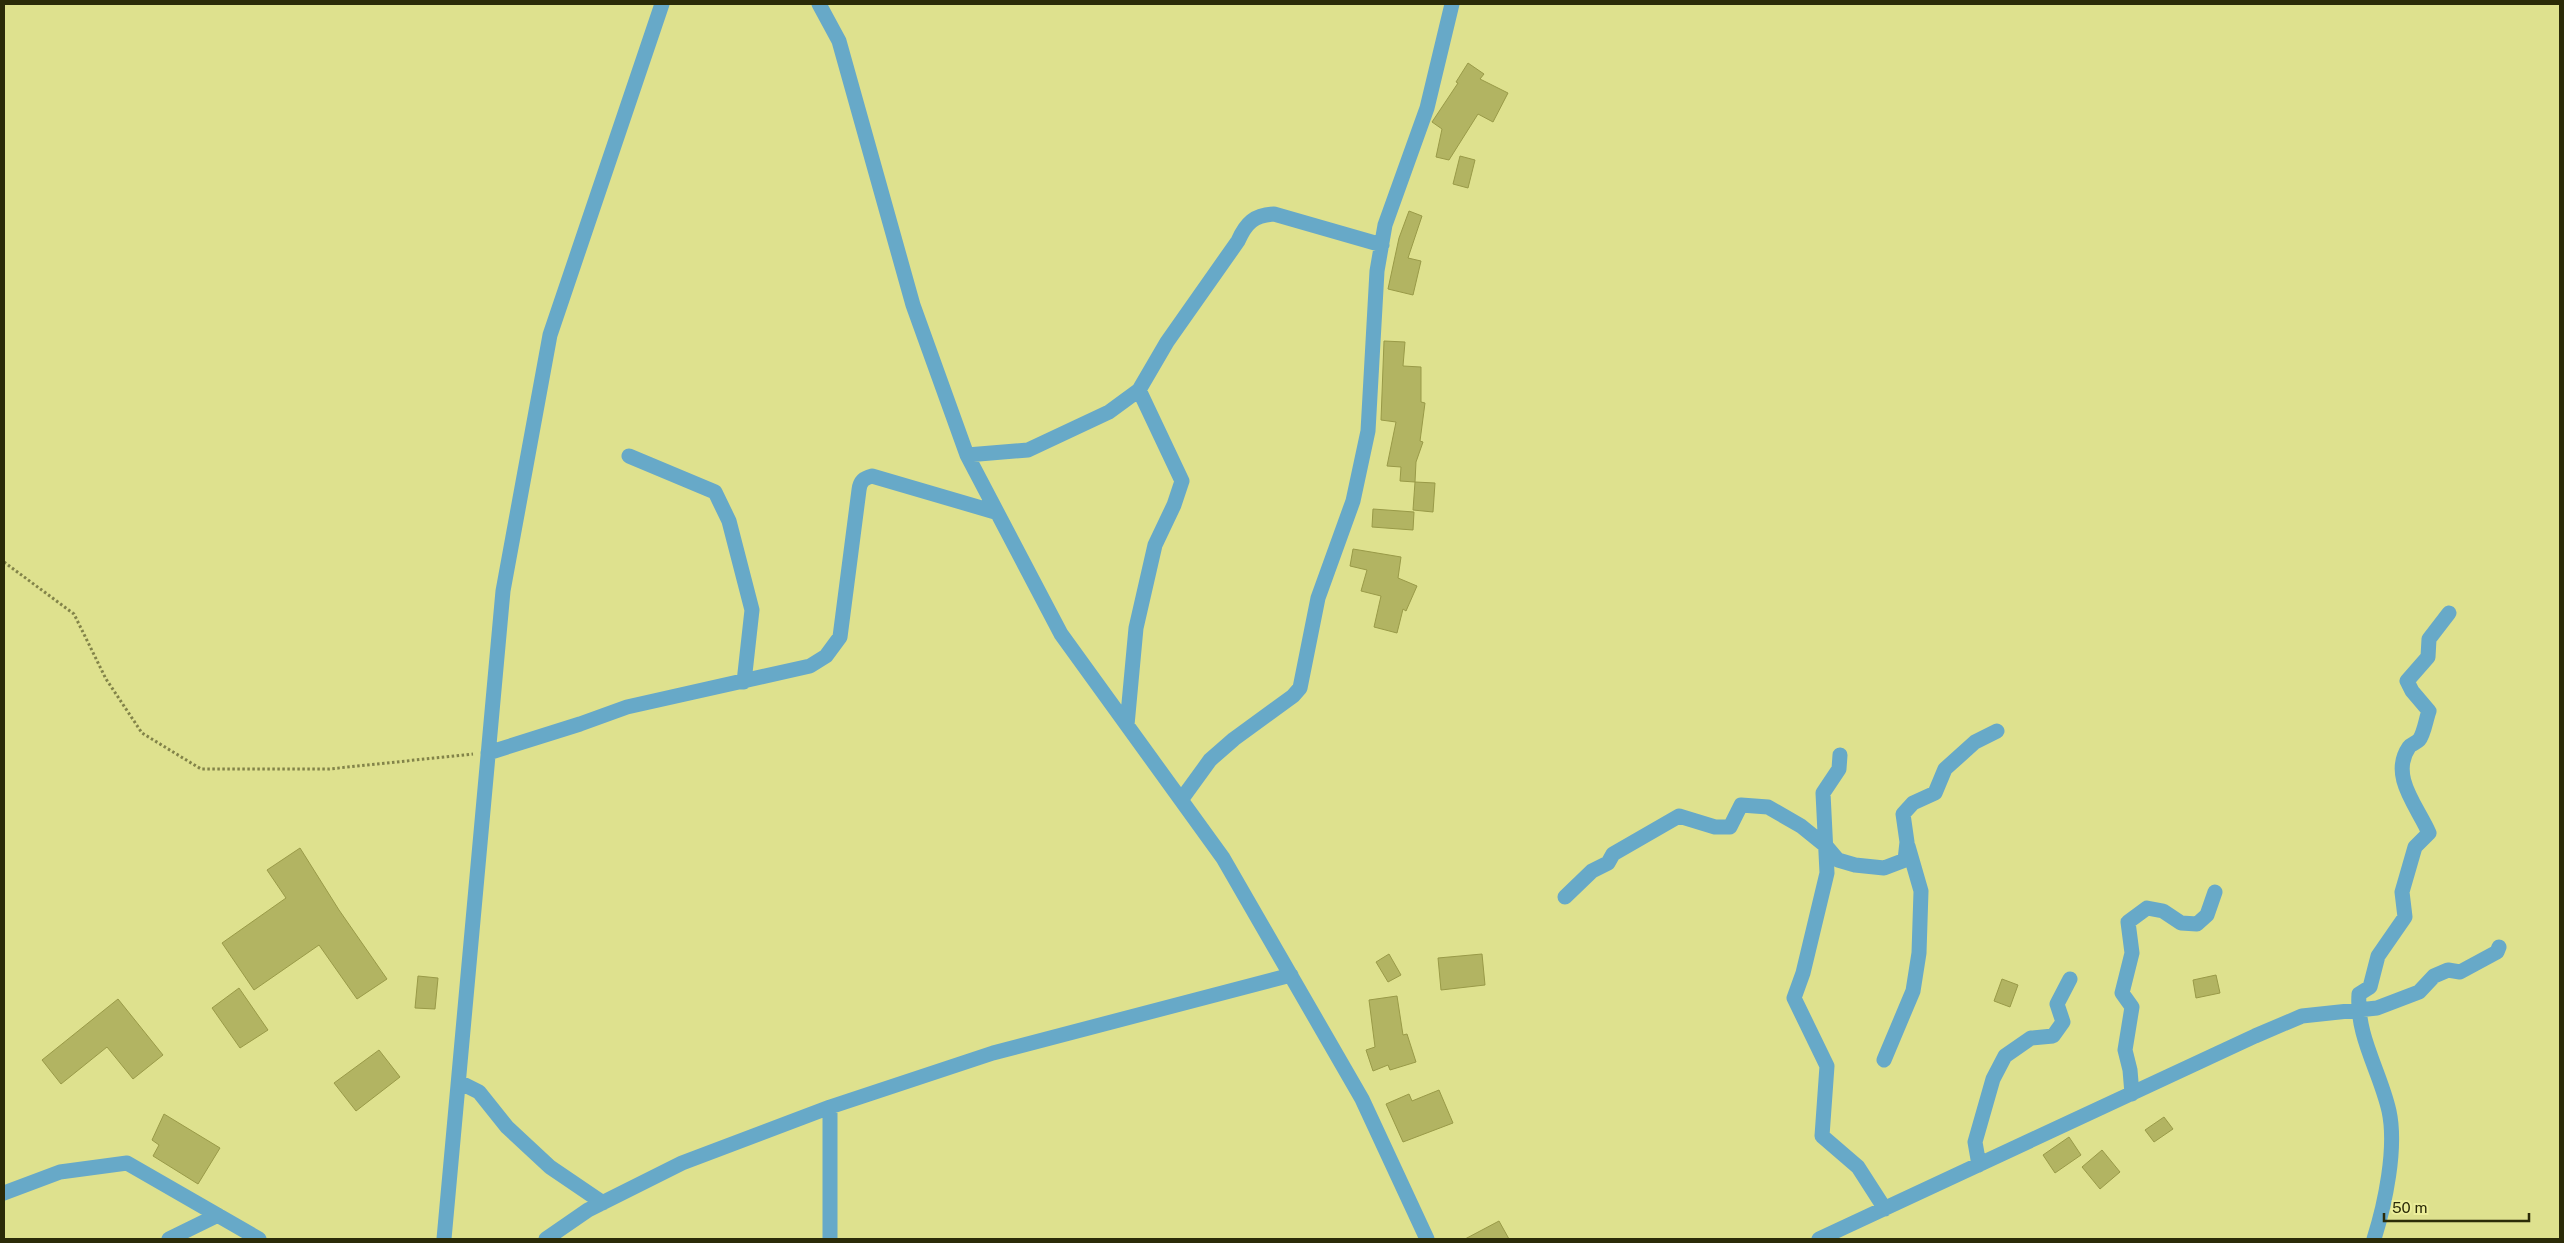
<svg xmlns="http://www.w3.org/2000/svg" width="2564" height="1243" viewBox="0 0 2564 1243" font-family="'Public Sans',sans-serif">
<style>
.building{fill:#b2b462;stroke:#999a48}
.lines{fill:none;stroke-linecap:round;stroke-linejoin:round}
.path{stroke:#828349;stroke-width:3;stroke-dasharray:2.5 2.5;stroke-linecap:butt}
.minor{stroke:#67a9c8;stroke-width:15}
</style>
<rect width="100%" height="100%" fill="#dee18e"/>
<path class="building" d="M1468 63 1484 74 1480 79 1508 93 1493 122 1478 114 1449 160 1436 157 1442 129 1432 122 1458 83 1456 82Z
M1460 156 1475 160 1468 188 1453 184Z
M1409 211 1422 216 1408 258 1421 261 1413 295 1388 289 1399 238Z
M1384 341 1405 342 1403 366 1421 367V402L1425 403 1420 441 1423 442 1416 462 1415 482 1400 481 1401 467 1387 466 1396 422 1381 420Z
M1415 482 1435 483 1433 512 1413 510Z
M1373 509 1414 512 1413 530 1372 527Z
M1353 549 1401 557 1398 578 1417 586 1406 611 1403 609 1397 633 1374 627 1381 596 1361 591 1367 570 1350 566Z
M300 848 339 910 387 979 357 999 319 945 254 990 222 943 286 898 267 870Z
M1389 954 1401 975 1388 982 1376 962Z
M1482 954 1485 985 1441 990 1438 958Z
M2216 975 2220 993 2196 998 2193 980Z
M418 976 438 978 435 1009 415 1008Z
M2002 979 2018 985 2010 1007 1994 1001Z
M239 988 268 1030 240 1048 212 1008Z
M1397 996 1403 1035 1407 1034 1416 1062 1390 1070 1388 1065 1373 1071 1366 1050 1375 1047 1369 1000Z
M118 999 163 1055 133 1079 107 1047 61 1084 42 1060Z
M379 1050 400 1077 356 1111 334 1083Z
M1439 1090 1453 1123 1403 1142 1386 1104 1409 1094 1412 1101Z
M164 1114 220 1148 198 1184 153 1156 159 1145 152 1140Z
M2164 1117 2173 1129 2154 1142 2145 1130Z
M2069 1137 2081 1155 2055 1173 2043 1155Z
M2102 1150 2120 1172 2100 1189 2082 1167Z
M1499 1221 1509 1239H1465Z"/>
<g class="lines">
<path class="path" d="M4 562 74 614 106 679 142 733 201 769H329L473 754"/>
<path class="minor" d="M819 4 839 41 913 305 967 455 1061 634 1223 858 1362 1099 1427 1239
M967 455 1028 450 1109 412 1139 390 1167 342 1238 241C1246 223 1254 215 1274 214L1382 245
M629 456 715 492 729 521 752 610 744 682
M1127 725 1136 628 1155 545 1174 505 1182 481 1139 390
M488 753 580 724 627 707 810 666 826 656 840 637 859 490C860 481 864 478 872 476L995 512
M1840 755 1839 769 1823 793 1827 873 1803 973 1794 998 1827 1066 1822 1136 1858 1167 1885 1209
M1181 800 1210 760 1234 739 1293 696 1300 688 1318 598 1353 501 1368 431 1377 271 1385 225 1427 108 1452 4
M1565 897 1592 871 1608 863 1613 854 1679 816 1715 827H1730L1741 805 1768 807 1801 826 1827 847 1838 860 1855 865 1884 868 1905 860 1907 842 1903 814 1913 803 1935 793 1945 769 1975 742 1997 731
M1884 1060 1913 991 1919 953 1921 891 1908 846
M459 1082 479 1092 507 1127 550 1167 603 1203
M2132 1094 2130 1070 2125 1050 2132 1007 2122 993 2132 953 2128 922 2147 908 2163 911 2181 923 2197 924 2207 915 2215 892
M1979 1165 1975 1142 1993 1079 2005 1056 2031 1038 2053 1036 2063 1022 2057 1004 2070 979
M4 1193 60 1172 127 1163 259 1239
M169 1239 218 1215
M444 1239 503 591 550 335 662 4
M546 1239 588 1210 682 1163 830 1107 993 1053 1291 975
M830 1239V1107
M1819 1239 2255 1036 2302 1016 2377 1008 2419 992 2434 976 2448 970 2460 972 2497 952 2499 947
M2374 1239C2385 1204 2397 1148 2389 1111 2380 1071 2356 1036 2359 994L2370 987 2378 956 2405 917 2402 892 2415 847 2429 833C2418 807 2389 776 2409 747 2411 744 2416 743 2419 740 2424 734 2426 719 2429 711L2412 691 2407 681 2428 657 2429 639 2449 613"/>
</g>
<rect width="2564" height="1243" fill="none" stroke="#2b2b08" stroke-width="10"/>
<path d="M2384 1213v8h145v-8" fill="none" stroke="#2b2b08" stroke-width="2.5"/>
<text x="2392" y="1213" font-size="15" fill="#2b2b08" stroke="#ecee9a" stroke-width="4" paint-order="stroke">50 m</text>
</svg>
